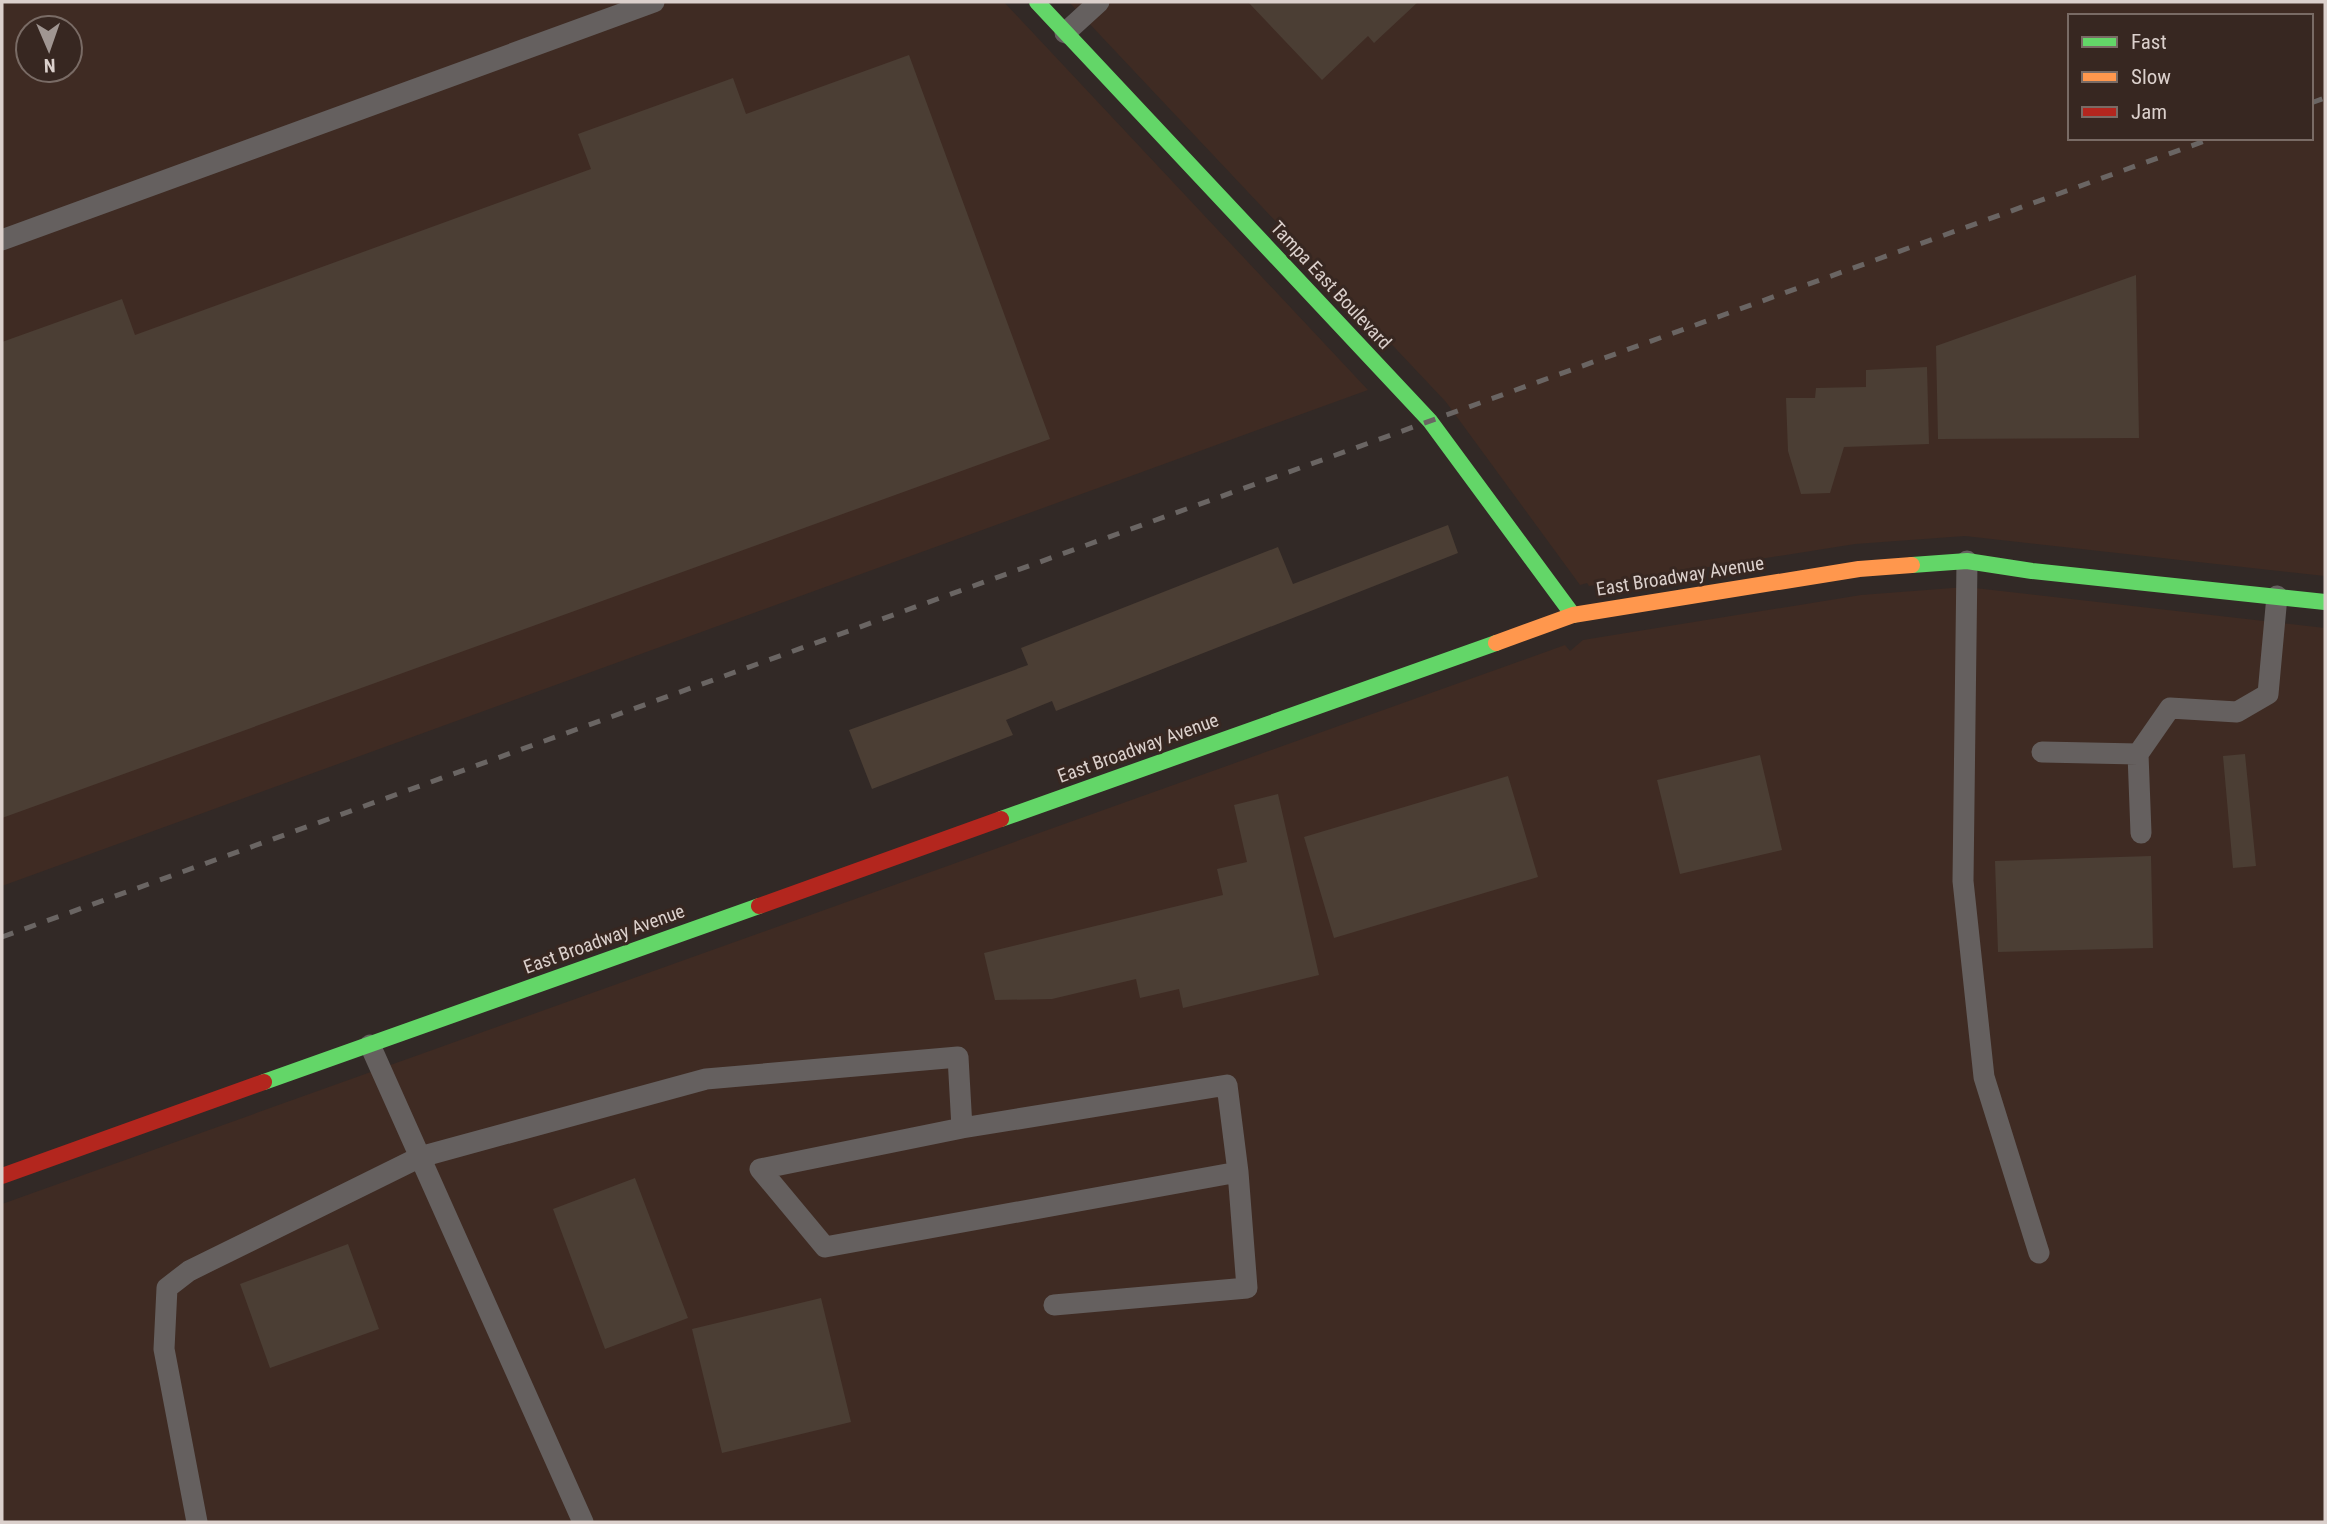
<svg xmlns="http://www.w3.org/2000/svg" width="2327" height="1524" viewBox="0 0 2327 1524" font-family="'Roboto Condensed',sans-serif">
<style>
.built{fill:#3f2b23;fill-rule:evenodd}
.building{fill:#4b3e34}
.lines{fill:none;stroke-linecap:round;stroke-linejoin:round}
.lane{stroke:#65605f;stroke-width:21}
.fast{stroke:#63d668;stroke-width:16}
.slow{stroke:#ff974d;stroke-width:16}
.jam{stroke:#b3261e;stroke-width:16}
.rail{stroke:#6a6563;stroke-width:5;stroke-dasharray:12 12;stroke-linecap:butt}
.labels{text-anchor:middle;dominant-baseline:central;stroke-width:6;stroke-linejoin:round;paint-order:stroke}
.street-label{font-size:19px;fill:#dbd0cc;stroke:#372721}
</style>
<rect width="100%" height="100%" fill="#322926"/>
<path class="built" d="M2 2H1004L1368 390 2 886ZM28 28H70V70H28Z
M1069 2H2325V576L1965 536 1855 544 1589 586 1587 583 1580 585 1446 402ZM2070 16H2311V138H2070Z
M1966 587 2325 628V1522H2V1204L1565 645 1570 651 1583 640 1861 595Z"/>
<path class="building" d="M1248 2H1418L1374 43 1368 36 1322 80Z
M909 55 1050 439 2 818V342L122 299 135 335 591 169 578 134 733 78 746 114Z
M2136 275 2139 438 1938 439 1936 346Z
M1927 367 1929 444 1844 447 1830 493 1801 494 1788 451 1786 398H1815L1816 388 1866 387V370Z
M1448 525 1458 553 1056 711 1052 701 1006 720 1013 735 872 789 849 730 1028 665 1021 648 1278 547 1293 584Z
M2245 754 2256 866 2233 868 2223 756Z
M1760 755 1782 850 1680 874 1657 780Z
M1508 776 1538 877 1334 938 1304 837Z
M1278 794 1319 975 1183 1008 1179 989 1140 998 1136 979 1052 999 995 1000 984 953 1223 895 1217 869 1247 862 1234 805Z
M2151 856 2153 948 1998 952 1995 861Z
M635 1178 688 1318 605 1349 553 1209Z
M348 1244 379 1329 270 1368 240 1284Z
M821 1298 851 1422 722 1453 692 1329Z"/>
<g class="lines">
<path class="lane" d="M1065 33 1099 2
M2 240 654 2
M1967 561 1963 881 1984 1077 2039 1253
M2042 752 2138 754
M2141 833 2138 754 2170 708 2237 712 2268 694 2277 596
M370 1045 583 1522
M962 1128 1227 1085 1238 1172
M197 1522 164 1349 167 1288 189 1271 420 1157 706 1079 958 1057 962 1128 760 1169 825 1247 1238 1172 1247 1288 1054 1305"/>
<path class="fast" d="M1037 2 1430 421 1573 615
M1912 565 1967 561 2032 571 2325 602
M1001 819 1496 643
M264 1082 759 906"/>
<path class="slow" d="M1496 643 1573 615 1859 569 1912 565"/>
<path class="jam" d="M759 906 1001 819
M2 1176 264 1082"/>
<path class="rail" d="M2311 103 2325 98
M2 937 2213 138"/>
</g>
<g class="labels">
<g class="street-label">
<text transform="translate(1331 285) rotate(47)">Tampa East Boulevard</text>
<text transform="translate(1680 576) rotate(-9)">East Broadway Avenue</text>
<text transform="translate(1138 748) rotate(-20)">East Broadway Avenue</text>
<text transform="translate(604 939) rotate(-20)">East Broadway Avenue</text>
</g>
</g>
<rect width="2327" height="1524" fill="none" stroke="#dbd0cc" stroke-width="7"/>
<rect x="2068" y="14" width="245" height="126" fill="#372721" stroke="#796b65" stroke-width="2"/>
<rect x="2082" y="37" width="35" height="10" fill="#63d668" stroke="#796b65" stroke-width="2"/>
<text x="2131" y="49" font-size="21" fill="#dbd0cc">Fast</text>
<rect x="2082" y="72" width="35" height="10" fill="#ff974d" stroke="#796b65" stroke-width="2"/>
<text x="2131" y="84" font-size="21" fill="#dbd0cc">Slow</text>
<rect x="2082" y="107" width="35" height="10" fill="#b3261e" stroke="#796b65" stroke-width="2"/>
<text x="2131" y="119" font-size="21" fill="#dbd0cc">Jam</text>
<g transform="translate(49 49) rotate(178)"><circle r="33" fill="#372721" stroke="#796b65" stroke-width="2"/>
<path d="M0-5L12 26L0 18L-12 26Z" fill="#a09692"/>
<text y="-10" font-size="19" font-weight="bold" text-anchor="middle" fill="#dbd0cc">N</text>
</g>
</svg>
